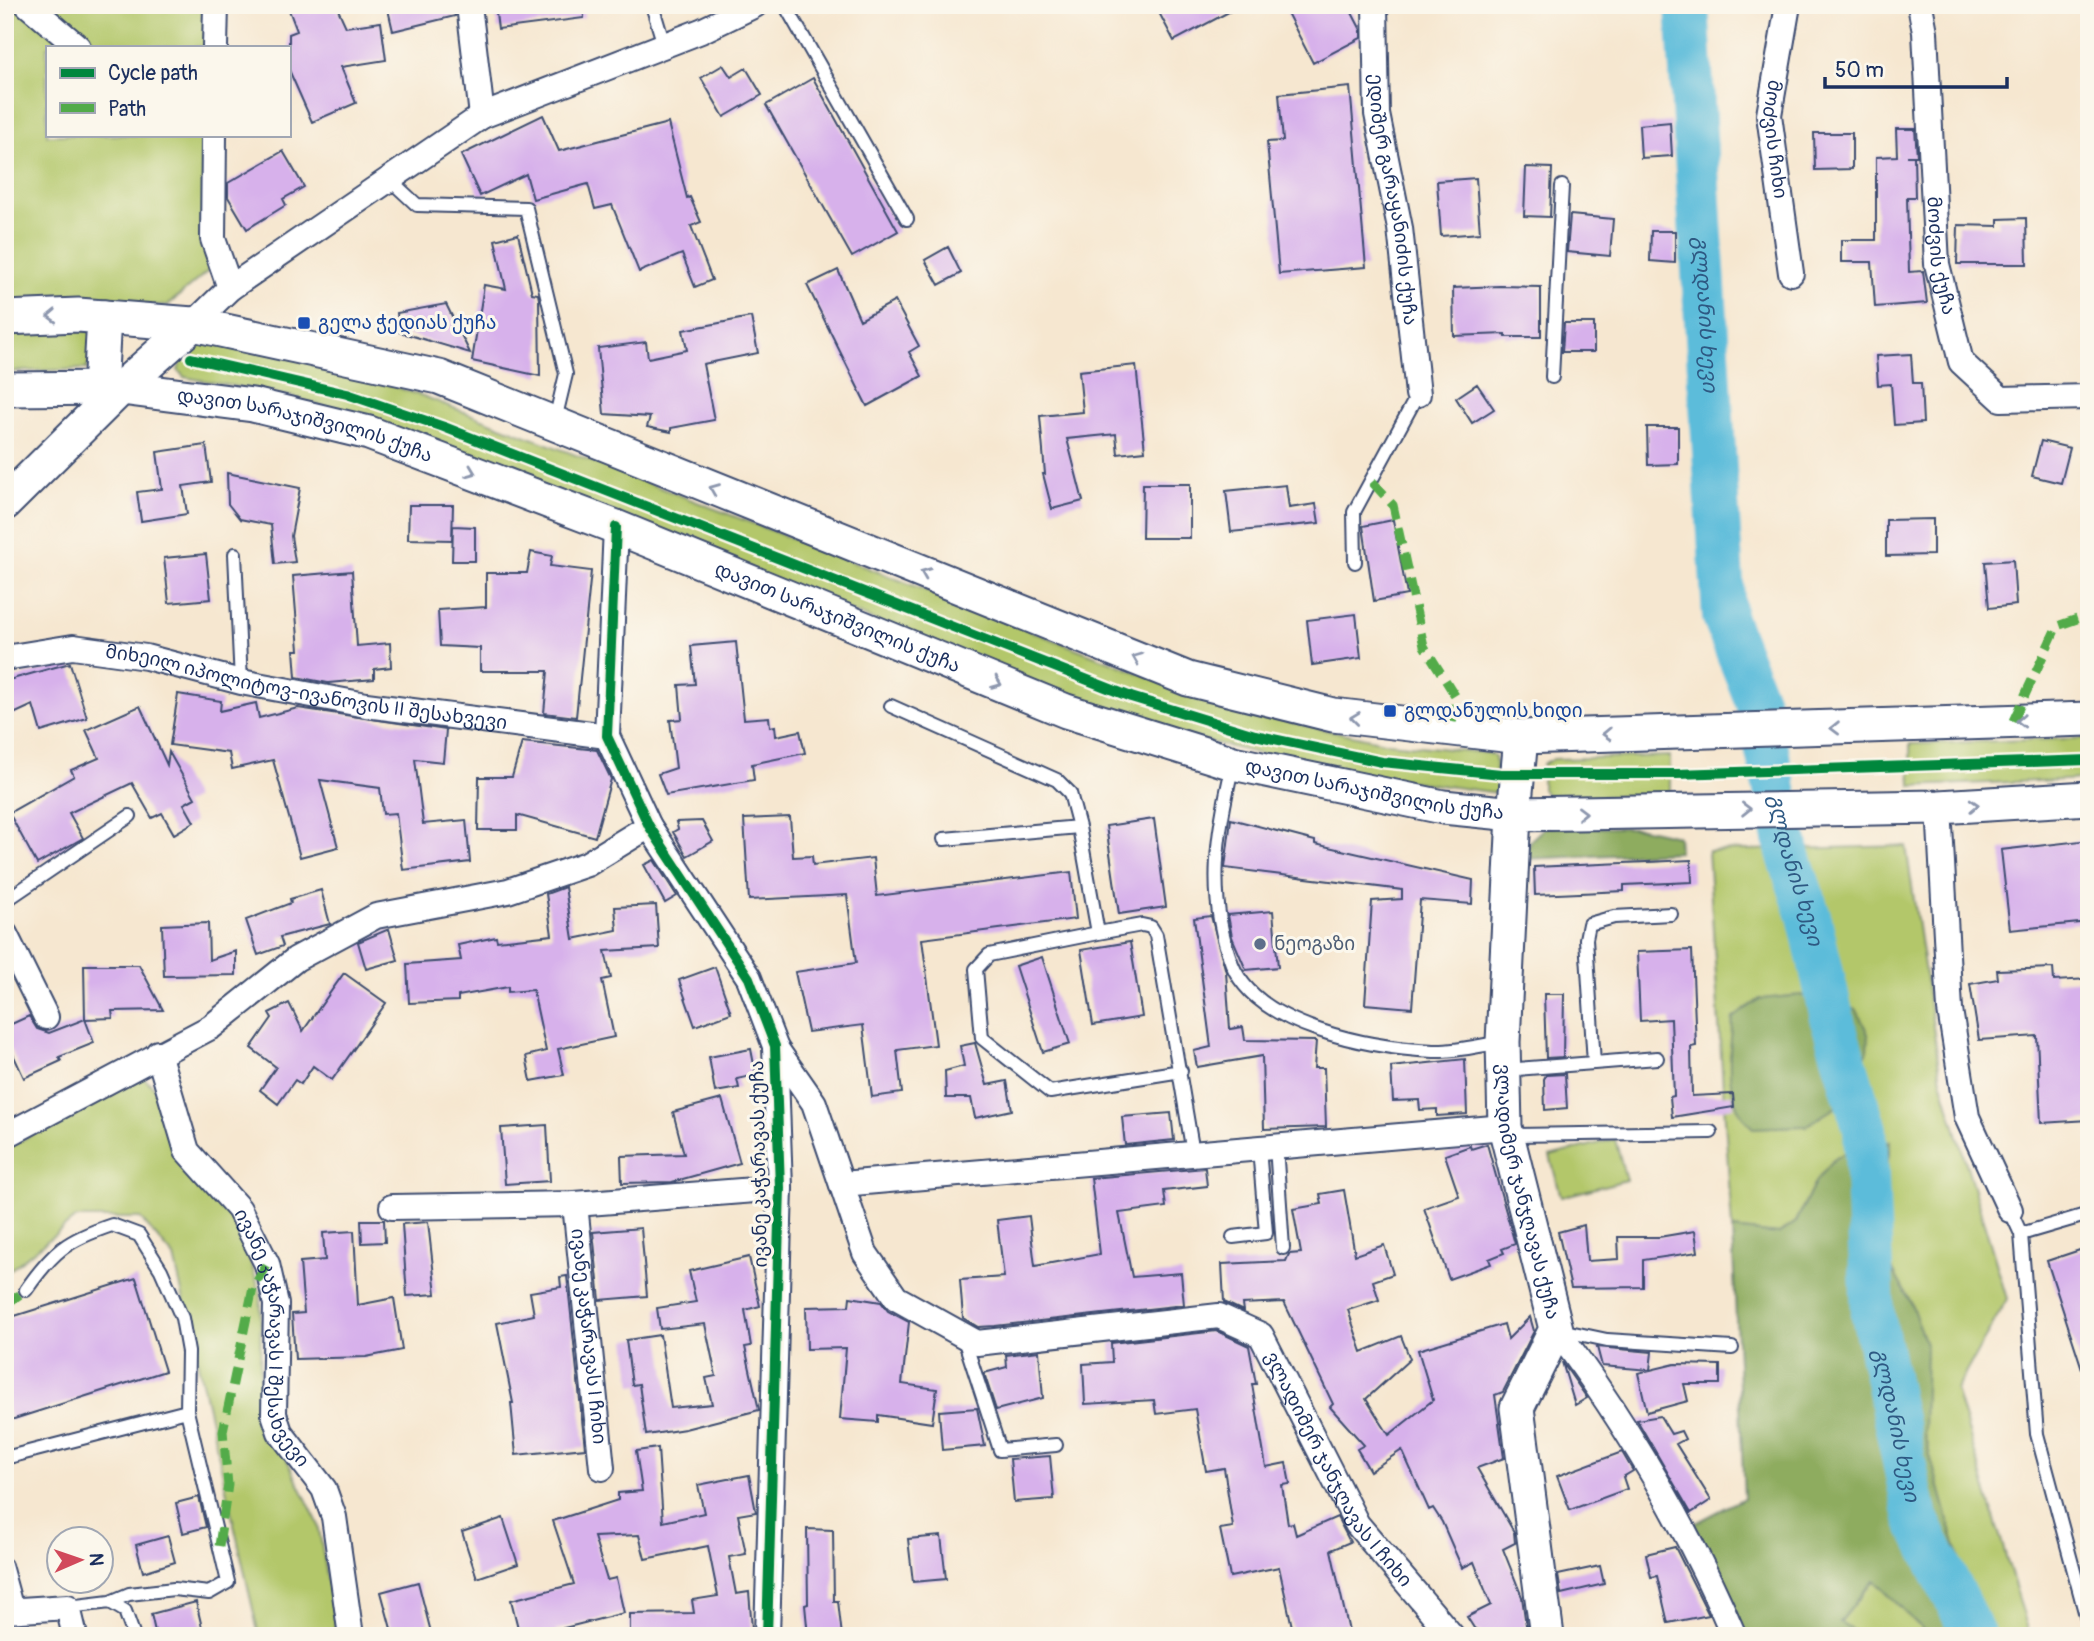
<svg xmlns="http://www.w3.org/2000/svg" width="2094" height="1641" viewBox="0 0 2094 1641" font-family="Pangolin,'Noto Sans Georgian',sans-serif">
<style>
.green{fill:#b3c76b;stroke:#677b64;stroke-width:2}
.forest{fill:#8eac5f;stroke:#546e5e;stroke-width:2}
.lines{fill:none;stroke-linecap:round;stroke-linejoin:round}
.river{stroke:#5cbcda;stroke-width:44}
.building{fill:#d7b1eb}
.lane-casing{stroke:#3c4b6f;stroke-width:16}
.street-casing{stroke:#3c4b6f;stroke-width:28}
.secondary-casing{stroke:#3c4b6f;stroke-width:37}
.lane{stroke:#fff;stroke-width:12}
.street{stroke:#fff;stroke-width:24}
.secondary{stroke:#fff;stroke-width:33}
.quiet{stroke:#52ab49;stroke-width:9;stroke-dasharray:18 9;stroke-linecap:butt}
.cycleway-casing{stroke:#fbf7ec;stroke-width:15}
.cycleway{stroke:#00873e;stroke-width:10}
.oneway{stroke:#8d97ae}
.transit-dot{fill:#1a4fb4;stroke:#fbf7ec;stroke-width:2.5}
.service-dot{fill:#5c6f8a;stroke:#fbf7ec;stroke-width:2.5}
.labels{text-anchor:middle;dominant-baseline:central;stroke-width:6;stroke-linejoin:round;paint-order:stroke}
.street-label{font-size:19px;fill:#1b2f5e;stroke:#fbf7ec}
.transit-label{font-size:19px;fill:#164399;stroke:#fbf7ec;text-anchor:start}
.service-label{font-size:19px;fill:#4e5e75;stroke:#fbf7ec;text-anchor:start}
.water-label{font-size:21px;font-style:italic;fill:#2e5983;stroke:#fbf7ec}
</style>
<rect width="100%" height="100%" fill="#fbf7ec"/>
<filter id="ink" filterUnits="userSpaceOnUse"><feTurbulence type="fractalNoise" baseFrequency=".0143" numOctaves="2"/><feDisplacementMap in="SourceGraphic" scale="14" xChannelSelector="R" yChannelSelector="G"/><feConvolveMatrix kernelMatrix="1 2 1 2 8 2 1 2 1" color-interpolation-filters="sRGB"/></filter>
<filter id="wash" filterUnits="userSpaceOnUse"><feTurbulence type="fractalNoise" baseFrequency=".00686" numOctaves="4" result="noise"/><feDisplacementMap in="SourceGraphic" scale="28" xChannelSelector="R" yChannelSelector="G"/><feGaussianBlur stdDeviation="1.57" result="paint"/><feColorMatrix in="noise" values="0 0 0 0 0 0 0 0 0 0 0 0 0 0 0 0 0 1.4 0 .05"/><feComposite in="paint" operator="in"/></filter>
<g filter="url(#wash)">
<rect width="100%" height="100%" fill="#f6e7d0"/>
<path class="green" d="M5 5H205L206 47H47V135H207L209 270 168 305 5 306Z
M5 328 96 331 87 369 5 372Z
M189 340 315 360 423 396 1181 689 1277 719 1389 743 1488 753 1495 757 1498 793 1322 769 1178 734 1078 701 367 420 293 397 184 377 178 370Z
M2089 738V779L1911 786 1910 744Z
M1670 756V797L1547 796 1542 789 1543 764 1553 759Z
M1906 846 1941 1080 2007 1299 1956 1390 2030 1636H1993L1965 1579 1942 1506 1924 1434 1922 1394 1911 1303 1886 1258 1883 1206 1890 1141 1816 1181 1796 1222 1779 1234 1732 1229 1708 851Z
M137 1072 156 1089 235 1214 261 1295 260 1376 269 1423 318 1523 337 1636H259L174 1257 140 1218H76L5 1274V1150Z
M1615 1139 1626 1180 1561 1197 1550 1156Z
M1874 1580 1929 1636H1853L1856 1632 1840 1622Z"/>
<path class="forest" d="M1545 827 1642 828 1678 836 1679 852 1524 859 1531 840Z
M1801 995 1857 1010 1868 1034 1867 1053 1836 1107 1806 1126 1753 1128C1723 1103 1729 1055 1733 1018L1760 999Z
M1890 1141 1883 1206 1886 1258 1911 1303 1926 1347 1924 1434 1965 1579 1993 1636H1929L1874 1580 1840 1622 1856 1632 1853 1636H1742L1694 1524 1744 1498 1732 1229 1779 1234 1796 1222 1816 1181 1834 1159 1853 1148Z"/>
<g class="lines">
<path class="river" id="s1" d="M1687 5 1724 617 1757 702 1788 853 1809 916 1834 1026 1865 1129 1873 1315 1916 1518 1974 1636"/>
</g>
<g id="blocks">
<path class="building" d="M299 5H336L346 27 381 22 386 60 341 67 356 103 312 122 289 70V34L297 31 289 10Z
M387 5H454L455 16 393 31Z
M495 5H583L584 18 498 29Z
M1155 5H1242L1174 41Z
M1283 5H1348L1361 30V38L1313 63Z
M723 65 731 77 746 68 762 95 724 117 701 78Z
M813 78 898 231 852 257 766 105Z
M1350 87 1366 267 1279 274 1267 142 1283 141 1279 94Z
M543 115 559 151 668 123 687 198 690 197 701 222 691 226 712 280 695 287 682 254 639 272 612 205 595 209 588 184 533 199 526 174 480 196 461 155Z
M1670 122 1672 156 1641 158 1639 125Z
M1896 129H1915L1917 156H1907H1914L1915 197H1907L1909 272 1923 271 1927 303 1875 307 1872 262H1841V240H1876V157L1897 156Z
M1814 133H1852V169L1815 170Z
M283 151 304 187 283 199 286 205 247 229 228 197V183Z
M1526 167 1552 168 1550 217 1524 216Z
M1476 178 1480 233 1441 236 1437 181Z
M1570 215 1613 219 1610 256 1567 252Z
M2026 218 2027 264H1957L1958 225 1998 226V219Z
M1651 231H1675V263L1650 261Z
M518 234 532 293 538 294 539 299 540 376 472 361 484 285 506 289 495 240Z
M948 247 961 273 939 285 925 260Z
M838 270 860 320 895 301 919 346 909 352 922 376 867 406 807 285Z
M1500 286 1541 287V337H1505V334L1454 336 1453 288Z
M446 304 470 353 399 332 397 313Z
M751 317 758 353 703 364 714 420 671 428V432L647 427 650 417 604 414 598 348 646 342 648 358 687 350 683 330Z
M1564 323H1594V352H1562Z
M1911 354 1913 383H1921L1923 423 1894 425 1891 384 1878 385 1876 356Z
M1136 365 1145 451 1118 454 1116 434 1067 439 1083 501 1052 509 1043 474H1045L1040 416 1083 412 1079 371Z
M1477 384 1494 409 1472 423 1456 398Z
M1647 427H1678V464L1648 465Z
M2041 441 2070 448 2061 483 2032 476Z
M206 445 211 482 183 486 187 514 141 521 137 492 162 489 157 452Z
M227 473 300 488 291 536 295 562 275 564 271 525 240 519 228 504Z
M1143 484H1190V538H1142Z
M1286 485 1289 508 1316 504 1319 523 1231 532 1226 491Z
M409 505H453L452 540 408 539Z
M1933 519V555L1886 556V520Z
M1393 520 1407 595 1374 601 1363 526Z
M453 526 475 527V561H452Z
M531 552 552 556 550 566 591 571 576 717 544 713 548 671H480V648L440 646 438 610 486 607V573H527Z
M206 554 211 599 169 603 164 558Z
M2013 560 2016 605 1989 608 1985 562Z
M352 571 357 646 390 643 391 667 374 669V679L328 683 296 677 294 650H299L293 576Z
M1356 614 1361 658 1312 665 1307 620Z
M736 642 744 719 769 717 770 727 775 726 776 736 800 731 805 753 752 764 754 780 666 795 658 774 676 768 670 720 682 719 679 685 695 684 691 646Z
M70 663 87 718 41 732 33 705 5 718V681Z
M178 694 221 701 220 711 256 703 259 718 298 708 446 730 443 762 415 759 423 824 466 820 470 862 403 870 396 813 383 814 380 788 320 780 338 847 300 857 273 760 232 769 229 753 170 745Z
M140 706 167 765 169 752 195 798 184 804 194 822 174 834 162 813 152 818 132 783 69 813 83 838 37 864 9 813 74 776 71 770 99 758 86 730Z
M522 742 597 750 611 779 595 837 517 815V830H478L479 777H512Z
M790 817 793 857 812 856 813 865 873 858 877 896 1071 872 1076 919 922 939 936 1045 897 1050 902 1093 872 1097 863 1025 808 1032 795 972 856 963 847 895 749 900 744 819Z
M1154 819 1166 907 1119 914 1106 826Z
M1231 819 1315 841V844L1473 880 1472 904 1420 900 1412 1008 1365 1004 1372 901 1402 899V890L1225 868Z
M702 821 713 841 687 856 673 832 678 829 676 822Z
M2089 840V922L2010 930 2001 850Z
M654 860 677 896 665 903 644 865Z
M1691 860 1692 882 1624 885V891L1535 895 1534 867Z
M565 887 573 939 617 930 615 907 656 905 659 948 605 951 611 978 602 980 614 1037 558 1049 564 1075 531 1081 526 1056 546 1051 533 990 508 992V987L458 996V1001L409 1003 407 964 461 960 458 945 496 937 497 941 552 935 546 894Z
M321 890 330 924 280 937 283 946 258 955 246 920 291 903 290 899Z
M1273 911 1278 967 1246 970 1232 937 1228 915Z
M1211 916 1226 972 1230 1029 1243 1027 1245 1040 1316 1041 1314 1068H1324L1326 1127 1264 1129 1262 1056 1197 1067 1194 1051 1211 1047 1194 918Z
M208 923 209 960 236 951V975L164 976 162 925Z
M389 929 398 960 366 969 358 942Z
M1130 942 1142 1017 1093 1025 1081 950Z
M1692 950 1696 1046 1691 1047 1692 1096 1733 1094 1734 1107 1672 1117 1670 1097 1674 1096 1671 1019 1640 1021 1637 952Z
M1042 957 1070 1044 1043 1052 1015 966Z
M84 965H139L163 1010 112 1011 113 1018 85 1019Z
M715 967 731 1013 695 1026 679 980Z
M2053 968 2054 981 2089 979V1120L2041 1123 2037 1036 1979 1040 1970 984 1998 979 1997 970Z
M344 973 386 1003 332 1080 313 1066 301 1084 295 1080 278 1104 260 1090 276 1067 251 1048 272 1018 269 1013 289 1003 303 1031Z
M1544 994H1564L1563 1057 1546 1058Z
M29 1016 37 1029 49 1033 85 1019 94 1043 59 1057 61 1061 24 1078 5 1037V1027Z
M975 1043 987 1085 1007 1081 1012 1110 975 1118 971 1098H946L945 1071 964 1066 960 1046Z
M751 1049 756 1075 737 1079 739 1088 715 1092 709 1057Z
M1465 1059 1467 1114 1437 1116V1109L1420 1110 1419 1100 1393 1101 1391 1067Z
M1565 1074 1567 1108 1545 1110 1544 1079 1546 1075Z
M722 1099 740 1163 672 1182 622 1183 621 1156 684 1154 673 1112Z
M1171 1113 1174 1140 1125 1145 1122 1117Z
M547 1125 550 1181 505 1184 501 1128Z
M1487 1144 1515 1244 1502 1249 1504 1253 1489 1259 1491 1264 1449 1279 1424 1208 1459 1196 1445 1155 1470 1146 1471 1149Z
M1205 1168 1207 1186 1164 1191 1166 1207 1119 1213 1132 1277 1181 1273 1184 1305 995 1326 978 1327 963 1318 960 1280 1004 1277 997 1220 1029 1216 1035 1266 1100 1254 1091 1178Z
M1344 1190 1355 1255 1384 1245 1393 1274 1373 1281 1379 1300 1348 1310 1362 1352 1401 1336 1410 1359 1366 1399 1389 1435 1433 1400 1418 1350 1504 1324 1508 1339 1530 1317 1534 1331 1503 1392 1495 1395 1504 1458 1477 1468 1514 1532 1515 1543 1503 1549 1522 1597 1527 1632 1518 1636H1487L1474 1628 1467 1617 1491 1605 1474 1562 1462 1568 1442 1522 1433 1508 1429 1510 1402 1450 1370 1471 1357 1449 1364 1445 1330 1407 1333 1404 1284 1302 1242 1304 1243 1311 1224 1302 1222 1264 1286 1261 1289 1254 1301 1253 1293 1209 1322 1204 1320 1194Z
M361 1220H384L385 1242 362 1243Z
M428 1222 436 1294 407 1296 402 1224Z
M1584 1225 1587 1261 1619 1259 1618 1237H1659L1695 1231 1698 1252 1643 1260V1287L1571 1288 1558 1232Z
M641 1228 647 1296 600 1300 593 1232Z
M354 1231 358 1305 394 1298 402 1350 366 1357 295 1359 292 1314 304 1313 300 1262 325 1260 323 1233Z
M2089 1247V1377L2085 1378 2047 1261Z
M749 1257 760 1306 745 1310 751 1346 745 1347 759 1410 685 1429 646 1435 639 1384 632 1385 626 1340 660 1335 671 1408 712 1404 706 1378 716 1376 705 1324 660 1329 657 1308 696 1302 689 1271Z
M567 1276 585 1448 516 1455 511 1403H513L497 1323 534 1315 530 1292 561 1287 560 1277Z
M136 1278 165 1371 11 1420 5 1400V1319Z
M850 1297 881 1302 888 1311 909 1322 902 1384 937 1389 932 1423 878 1415V1422L840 1419 846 1348 807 1349 806 1307 849 1306Z
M1217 1331 1249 1346 1256 1384H1252L1266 1467 1286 1463 1290 1484 1282 1485 1288 1524 1293 1523 1296 1535 1337 1517 1347 1536 1350 1542 1331 1550 1350 1636H1294L1279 1567 1230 1577 1220 1529 1233 1527 1224 1468 1206 1471 1195 1409 1156 1414 1154 1400 1085 1404 1083 1364 1112 1362 1111 1343Z
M1597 1347 1652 1352 1650 1370 1602 1366Z
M1039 1351 1043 1398 996 1410 984 1373 1007 1367 1006 1355Z
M1562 1362 1587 1398 1575 1405Z
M1675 1364 1720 1365V1384H1684L1688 1401 1647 1412 1638 1373Z
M977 1408 985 1446 942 1450 939 1411Z
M1660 1416 1671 1434 1681 1431 1685 1439 1676 1444 1711 1500 1691 1513 1637 1420Z
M658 1448 663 1522 704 1513 698 1485 749 1475 756 1512 738 1515 746 1554 729 1557 736 1594 749 1592 752 1629 706 1636H630V1614L694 1613 692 1600 718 1596 708 1546 645 1559 639 1535 594 1537 607 1580 616 1578 624 1613 556 1630 557 1636H520L511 1600 574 1584 553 1521 618 1500V1493L642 1491 636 1451Z
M1622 1452 1633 1471 1623 1477 1627 1489 1570 1510 1557 1476Z
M1050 1456 1054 1499 1014 1502 1010 1459Z
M199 1497 206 1527 183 1533 176 1503Z
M503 1518 518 1564 477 1578 462 1532Z
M807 1529 833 1530 834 1601H838L842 1636H808L805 1605 808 1604Z
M168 1536 175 1562 143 1572 136 1545Z
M941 1536 946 1579 913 1582 908 1539Z
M1675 1547 1709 1615 1668 1623 1657 1576 1651 1577 1646 1554Z
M1600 1566 1604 1584 1561 1594 1558 1575Z
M418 1582 432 1636H393L381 1592Z
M196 1602 204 1636H156L151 1614Z"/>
</g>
</g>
<g filter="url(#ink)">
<use href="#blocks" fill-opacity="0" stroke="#3c4b6f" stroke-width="2"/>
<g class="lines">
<defs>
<path id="lane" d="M652 5 664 45
M785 5 907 219
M388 178 417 205 526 208 566 374 555 420
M1552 377 1562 186
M235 554 241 682
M1355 562 1354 512 1418 394
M891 706 1057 780 1070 793 1079 827
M1233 764C1217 831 1206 897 1232 964 1257 1028 1373 1048 1434 1051 1456 1052 1481 1045 1503 1042
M944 839 1079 827 1098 933 1142 925 1151 927 1156 935 1193 1153
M5 901 130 816
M1098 933 989 955 976 969 982 1038 1050 1092 1181 1071
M1594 1063 1657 1058
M1504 1070 1594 1063 1586 939 1589 924 1614 917 1671 914
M1510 1135 1711 1132
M1276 1146 1283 1248
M2010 1210 2021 1234 2037 1434 2089 1627
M2021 1234 2089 1214
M1233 1237 1266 1233 1259 1148
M26 1290C53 1251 67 1240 112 1225L139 1235 161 1270 182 1318 188 1352 187 1411 228 1582 209 1593 174 1589 129 1594 110 1602 68 1607
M1560 1330 1607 1340 1732 1348
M964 1339 1000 1450 1056 1445
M5 1458 187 1411
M5 1565 17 1609
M110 1602 125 1611 134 1636"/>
<g id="street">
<path d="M28 5 78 47"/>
<path d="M469 5 482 116"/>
<path id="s2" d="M1375 5 1377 114 1400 228 1418 394"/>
<path id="s3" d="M1788 5 1769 115 1791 273"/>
<path id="s4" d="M1920 5 1925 32 1937 264 1961 362 2001 399 2089 397"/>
<path d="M215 47 216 5"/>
<path d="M214 135 213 239 230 288"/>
<path d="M193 324 230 288 482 116 701 31 755 5"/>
<path d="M616 527 607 736 649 826 749 978 775 1046 780 1188 767 1636"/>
<path id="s5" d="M5 658 73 647 146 657 241 682 366 705 607 736"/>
<path d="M1939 807 1950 1010 1967 1117 2010 1210"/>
<path d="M5 934 46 1017"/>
<path id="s6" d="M775 1047 814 1103 865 1253 896 1298 977 1343 1219 1316 1261 1335 1357 1524 1452 1636"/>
<path id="s7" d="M158 1053 187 1151 239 1209 267 1264 276 1304 274 1414 280 1432 324 1489 334 1517 351 1636"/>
<path d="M5 1136 211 1027 296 959 376 916 508 891 587 864 649 826"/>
<path d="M842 1184 1505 1127"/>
<path id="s8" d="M575 1204 602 1468"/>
<path d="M392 1207 575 1204 780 1188"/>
<path d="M1556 1329C1626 1423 1688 1527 1734 1636"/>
<path d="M5 1611 68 1607 75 1636"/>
</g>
<g id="secondary">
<path d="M5 318 78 315 193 324 439 377 1188 679 1333 715 1521 737 2089 719"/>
<path id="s9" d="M5 389 121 388 253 405 369 433 616 527 1066 711 1233 763 1443 807 1514 814 1939 807 2089 798"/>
<path d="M99 408 104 317"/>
<path d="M5 503 121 388 193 324"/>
<path id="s10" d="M1521 737 1514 814 1503 1042 1505 1127 1556 1329 1517 1408 1547 1636"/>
</g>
</defs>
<use href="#lane" class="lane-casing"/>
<use href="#street" class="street-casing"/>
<use href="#secondary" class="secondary-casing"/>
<use href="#lane" class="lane"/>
<use href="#street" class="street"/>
<use href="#secondary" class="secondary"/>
<path class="quiet" d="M1372 482 1393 505 1424 646 1456 697 1451 730
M2013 721 2057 626 2089 615
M5 1305 26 1290
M219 1546 228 1485 223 1431 253 1288 267 1264"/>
<defs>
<path id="cycleway" d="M191 358 347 394 444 427 1131 697 1255 735 1382 762 1501 774H1677L2089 760
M616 527 607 736 649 826 749 978 775 1046 780 1188 767 1636"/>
</defs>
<use href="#cycleway" class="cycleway-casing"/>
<use href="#cycleway" class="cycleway"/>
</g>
<defs><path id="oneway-chevron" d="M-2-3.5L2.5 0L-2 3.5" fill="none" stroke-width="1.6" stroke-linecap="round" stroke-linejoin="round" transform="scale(1.75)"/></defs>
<g class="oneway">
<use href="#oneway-chevron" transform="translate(52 316) rotate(178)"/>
<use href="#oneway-chevron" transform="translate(471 472) rotate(21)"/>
<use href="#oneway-chevron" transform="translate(714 489) rotate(-158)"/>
<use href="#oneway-chevron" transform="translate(925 573) rotate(-158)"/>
<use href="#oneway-chevron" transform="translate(1137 658) rotate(-158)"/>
<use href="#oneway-chevron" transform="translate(997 683) rotate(22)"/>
<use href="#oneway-chevron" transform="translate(1355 718) rotate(-173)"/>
<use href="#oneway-chevron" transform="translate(2021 721) rotate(178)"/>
<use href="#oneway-chevron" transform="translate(1835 728) rotate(179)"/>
<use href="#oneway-chevron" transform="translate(1607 734) rotate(178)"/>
<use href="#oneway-chevron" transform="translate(1974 805) rotate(-3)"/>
<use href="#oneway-chevron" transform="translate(1746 809) rotate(-1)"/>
<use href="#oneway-chevron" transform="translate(1582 813) rotate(-1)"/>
</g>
</g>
<g class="transit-dot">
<rect x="297" y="316" width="14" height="14" rx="3.5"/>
<rect x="1383" y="704" width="14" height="14" rx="3.5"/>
</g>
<circle class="service-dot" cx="1260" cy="944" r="7"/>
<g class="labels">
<g class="street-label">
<text stroke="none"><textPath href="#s3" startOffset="136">მოძვის ჩიხი</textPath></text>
<text stroke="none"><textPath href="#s2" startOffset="196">ედიშერ გარაყანიძის ქუჩა</textPath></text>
<text stroke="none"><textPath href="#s4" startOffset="252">მოძვის ქუჩა</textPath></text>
<text stroke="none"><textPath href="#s9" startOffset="304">დავით სარაჯიშვილის ქუჩა</textPath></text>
<text stroke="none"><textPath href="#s9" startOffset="872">დავით სარაჯიშვილის ქუჩა</textPath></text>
<text stroke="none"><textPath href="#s5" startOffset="306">მიხეილ იპოლიტოვ-ივანოვის II შესახვევი</textPath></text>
<text stroke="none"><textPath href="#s9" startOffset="1438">დავით სარაჯიშვილის ქუჩა</textPath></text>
<text transform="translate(759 1164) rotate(-91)">ივანე კაჭარავას ქუჩა</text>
<text stroke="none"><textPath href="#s10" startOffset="458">ვლადიმერ ჯანჯღავას ქუჩა</textPath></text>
<text stroke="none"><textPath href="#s8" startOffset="133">ივანე კაჭარავას I ჩიხი</textPath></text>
<text stroke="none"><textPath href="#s7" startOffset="317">ივანე კაჭარავას I შესახვევი</textPath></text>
<text stroke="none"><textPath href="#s6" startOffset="819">ვლადიმერ ჯანჯღავას I ჩიხი</textPath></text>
</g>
<g class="transit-label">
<text x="318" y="323">გელა ჭედიას ქუჩა</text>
<text x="1404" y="711">გლდანულის ხიდი</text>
</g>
<g class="service-label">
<text x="1274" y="944">ნეოგაზი</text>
</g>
<g class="water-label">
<text stroke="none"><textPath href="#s1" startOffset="310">გლდანის ხევი</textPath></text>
<text stroke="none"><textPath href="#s1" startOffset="877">გლდანის ხევი</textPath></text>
<text stroke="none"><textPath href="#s1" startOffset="1444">გლდანის ხევი</textPath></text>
</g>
</g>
<rect width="2094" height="1641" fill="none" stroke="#fbf7ec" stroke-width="28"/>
<rect x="46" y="46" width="245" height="91" fill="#fbf7ec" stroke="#a1a7b3" stroke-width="2"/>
<rect x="60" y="68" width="35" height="10" fill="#00873e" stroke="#a1a7b3" stroke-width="2"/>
<text x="108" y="80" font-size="21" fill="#1b2f5e">Cycle path</text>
<rect x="60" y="103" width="35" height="10" fill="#52ab49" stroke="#a1a7b3" stroke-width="2"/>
<text x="108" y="116" font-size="21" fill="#1b2f5e">Path</text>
<g transform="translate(80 1560) rotate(88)"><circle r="33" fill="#fbf7ec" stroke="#a1a7b3" stroke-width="2"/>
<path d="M0-5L12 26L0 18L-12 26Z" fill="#d1495b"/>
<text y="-10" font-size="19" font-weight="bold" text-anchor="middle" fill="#1b2f5e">N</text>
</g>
<path d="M1825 77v10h182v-10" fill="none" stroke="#1b2f5e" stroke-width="3.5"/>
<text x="1835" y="77" font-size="21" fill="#1b2f5e" stroke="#fbf7ec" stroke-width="5" paint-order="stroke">50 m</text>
</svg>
